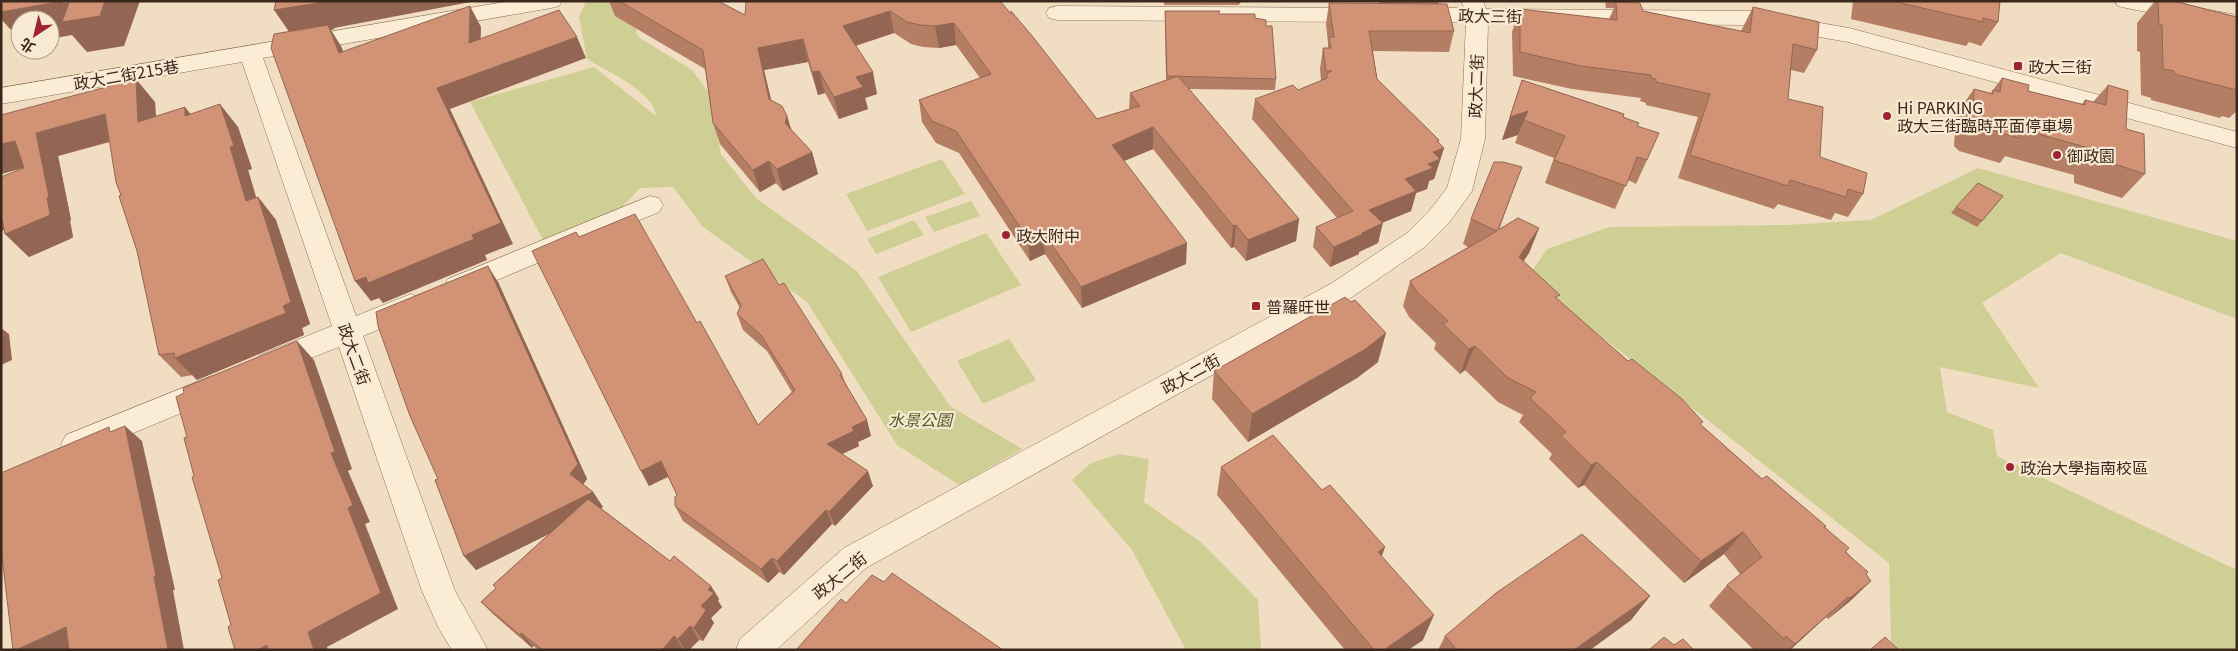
<svg xmlns="http://www.w3.org/2000/svg" width="2238" height="651" viewBox="0 0 2238 651" font-family="Georgia,'Noto Sans TC',serif">
<style>
.green{fill:#cfcf95}
.lines{fill:none;stroke-linecap:round;stroke-linejoin:round}
.street-casing{stroke:#8c6e58;stroke-width:1}
.street{fill:#fbecd6;fill-rule:evenodd}
.wall{fill:#b47e65}
.shaded-wall{fill:#926653}
.building{fill:#d19276;stroke:#926653}
.poi-dot{fill:#9e2433;stroke:#f7e9d2;stroke-width:2}
.labels{text-anchor:middle;dominant-baseline:central;stroke-width:4.5;stroke-linejoin:round;paint-order:stroke}
.street-label{font-size:16px;fill:#3b281d;stroke:#f7e9d2}
.poi-label{font-size:16px;fill:#3b281d;stroke:#f7e9d2;text-anchor:start}
.park-label{font-size:16px;font-style:italic;fill:#515822;stroke:#f7e9d2}
</style>
<rect width="100%" height="100%" fill="#f1dec2"/>
<path class="green" d="M586 1H640L641 9 636 33 640 38 692 70 709 93 721 154 756 198 857 271 950 406 1022 449 959 485 897 445 807 302 703 227 673 187 640 188 621 208 543 240 470 102 594 67 656 116C654 92 607 71 587 59L579 17Z
M942 159 965 194 867 231 846 194Z
M1978 168 2237 241V319L2061 253 1982 303 2039 388 1940 367 1947 412 1993 430 1997 456 2237 570V650H1900L1891 642 1889 563 1527 278 1547 249 1609 227 1787 225 1871 220Z
M971 201 980 216 934 232 925 217Z
M914 220 924 235 876 254 867 239Z
M986 233 1021 285 911 332 878 277Z
M1009 339 1036 380 983 404 957 361Z
M1119 454 1149 459 1144 502 1202 543 1258 600 1261 650H1186L1132 550 1072 480 1091 463Z"/>
<g class="lines">
<defs>
<path id="street" d="M510 1H562L559 6 551 8 263 58 356 316 411 294 421 298 425 305 421 312 363 336 455 591 488 650H452L439 629 422 591 339 347 270 374 260 371 256 363 260 355 332 326 242 62 1 104V88Z
M1461 1H1483L1486 9 1751 11 1849 28 2237 132V148L1848 42 1751 25 1488 23 1485 139 1472 191 1448 224 1425 247 1352 297 866 568 776 650H736L740 639 844 548 1332 283 1407 233 1430 210 1447 188 1461 139 1466 22H1413L1405 20 1402 15 1405 10 1413 8H1464Z
M2115 1H2160L2237 15V29L2126 8 2118 6Z
M1057 6 1365 8 1373 10 1376 15 1373 20 1365 22 1057 20 1049 18 1046 13 1049 8Z
M650 196 659 198 663 205 659 212 466 293 457 296 448 293 444 286 448 279Z
M212 376 222 380 226 388 222 396 76 457 66 453 61 444 66 435Z"/>
</defs>
<use href="#street" class="street-casing"/>
<use href="#street" class="street"/>
</g>
<path class="wall" d="M609 1H718L745 15 1000 1 1097 119 1129 109 1130 93 1166 80 1165 23V11L1220 14 1255 18 1266 26 1276 79 1275 90 1188 89 1299 219 1296 241 1246 261 1234 247 1231 248 1153 149 1124 161 1186 264 1082 308 1045 254 1030 261 959 153 936 143 922 122 919 100 980 78 956 45 939 48 923 47 911 44 894 33 856 46 877 94 865 98 868 109 839 119 825 93 818 95 808 62 764 70 771 100 787 116 791 130 812 152 818 174 783 191 776 183 760 192 720 144 713 123 705 69 615 16Z
M1164 1H1242L1238 5H1164Z
M1379 1H1439V4L1454 31 1449 52 1373 51 1377 79 1439 140 1438 142 1444 148 1434 179 1429 181 1427 189 1416 193 1411 211 1382 223 1378 243 1359 252V254L1330 267 1313 247 1316 227 1337 218 1252 119 1255 99 1298 90 1321 81 1320 69 1323 48H1328V43L1326 24 1329 3 1379 4Z
M1605 1H1625L1624 2 1643 11 1741 31 1753 7 1817 50 1804 73 1791 70 1788 99 1820 157 1863 194 1848 217 1835 213 1831 220 1778 204 1774 209 1678 178 1698 117 1646 105V103L1640 101 1641 98 1572 89 1513 76 1512 32 1520 9 1609 19 1614 8H1606Z
M1853 1H2000L1998 22 1981 46 1969 42 1966 46 1851 19Z
M2155 1H2174L2237 17V111L2229 118 2222 116 2220 118 2151 100V98L2141 95 2140 52 2137 51V23Z
M2002 78 2028 91 2082 104 2085 100 2093 102 2108 85 2145 174 2122 198 2074 183V175L2005 156 2000 163 1959 151 1954 146 1956 114 1974 89 1990 94Z
M1522 80 1623 117 1637 126 1647 160 1636 184 1628 180 1615 209 1545 183 1554 158 1515 143 1518 135 1502 140Z
M155 102 156 116 191 114 238 127 252 169 248 170 256 197H258L276 220 310 324 302 328 304 335 197 380 193 375 181 377 159 355 137 251 121 195 110 142 58 156 71 220 70 221 73 237 70 239 29 257 5 234 24 168 1 174Z
M1512 193 1499 230 1539 228 1529 253 1523 261 1558 300 1762 479 1825 527 1866 574 1871 581 1849 602 1828 619 1826 617 1790 650H1754L1709 606 1727 585 1740 574 1724 554 1684 583 1584 485 1578 488 1549 459 1552 454 1519 422 1523 415 1498 402 1465 370 1460 374 1434 349 1436 343 1409 317 1403 306 1410 281 1468 247 1463 244 1471 219Z
M2003 196 1977 227 1951 213 1956 207Z
M579 237 697 323 758 425 792 392 767 351 743 330 737 314 740 308 731 292 725 276 779 285 842 374 845 382 871 436 858 442 859 446 842 454 873 486 835 526 832 524 784 575 779 572 768 583 683 521 675 506 677 495 668 477 649 486 641 471Z
M498 282 587 479 583 484 593 492 603 507 601 508 670 561 711 586 719 599 718 601 722 607 711 618 714 623 703 641 699 640 689 650H539L533 646 532 648 494 615 481 602 496 588 493 585 549 534 476 570 464 556 438 479Z
M1378 362 1357 378 1248 442 1212 399 1214 371Z
M1221 467 1382 557 1423 640 1408 650H1345L1217 495Z
M1650 596 1631 620 1590 650H1438L1445 636Z"/>
<path class="shaded-wall" d="M63 1H140L124 46 87 52 72 35 50 39V20H20V40L1 19V12Z
M317 1H476L334 28 335 29 331 30 341 46 353 75 292 36 274 10Z
M1238 1H1242L1238 5Z
M470 6 481 27 480 64 469 43Z
M890 11 894 33 847 48 843 26Z
M954 23 956 45 939 48 935 26Z
M577 37 586 58 450 109 513 244 485 255 487 260 383 303 379 298 371 301 355 281 437 88Z
M803 39 808 62 764 70 776 121 769 99 758 48Z
M819 71 825 93 818 95 812 72Z
M873 72 877 94 865 98 868 109 839 119 834 97 856 77Z
M136 79 155 102 157 145 138 122Z
M220 104 238 127 252 169 248 170 264 224 246 201 230 147Z
M185 107 203 130 185 116Z
M1528 111 1524 120 1518 135 1502 140 1510 117Z
M105 114 125 137 58 156 71 220 70 221 73 237 70 239 29 257 5 234 4 230 1 231V213L47 198 36 133Z
M787 116 794 138 785 123Z
M1153 127V149L1112 166V145Z
M1439 140 1436 151 1444 148 1434 179 1429 181 1427 189 1416 193 1411 211 1364 230 1369 210 1437 141Z
M15 141 37 164 1 174V144Z
M812 152 818 174 783 191 777 169Z
M769 161 776 183 760 192 753 170Z
M258 197 276 220 310 324 302 328 304 335 197 380 175 358 283 306Z
M1299 219 1296 241 1246 261 1248 240Z
M1383 223 1378 243 1359 252V254L1330 267 1334 247 1362 233Z
M1236 225 1234 247 1231 248 1233 226Z
M1539 228 1529 253 1509 283 1519 257Z
M1043 232 1045 254 1030 261 1028 239Z
M1187 243 1186 264 1082 308 1081 287Z
M488 266 498 282 587 479 580 489 570 474Z
M1 328 9 334 12 360 1 365Z
M1386 333 1378 362 1357 378 1248 442 1252 414Z
M297 341 314 360 352 469 348 471 370 522 365 524 398 609 327 647 328 650H314L308 632 331 453Z
M1475 346 1465 370 1460 374 1469 349Z
M867 420 871 436 858 442 859 446 832 459 827 444 852 427Z
M125 426 142 441 175 590H173L184 650H168Z
M661 461 669 476 649 486 641 471Z
M1597 462 1584 485 1578 488 1591 465Z
M868 471 873 486 835 526 829 512Z
M593 492 603 507 476 570 464 556Z
M826 510 832 524 784 575 777 561Z
M1743 532 1724 554 1684 583 1701 561Z
M1385 547 1376 573 1378 552Z
M772 558 779 572 768 583 761 569Z
M1871 581 1849 602 1828 619 1850 598Z
M711 586 719 599 718 601 722 607 711 618 714 623 703 641 694 628 701 606 708 590Z
M1650 596 1631 620 1590 650H1574Z
M1848 597 1826 617 1790 650H1788Z
M1434 615 1423 640 1408 650H1384Z
M690 626 699 640 689 650H685L678 639Z
M66 627 87 640 66 650H16Z
M521 633 533 646 532 648 520 635Z
M674 636 683 649V650H662Z
M267 645 273 650H257Z"/>
<path class="building" d="M2 1H105L100 16 62 22 69 3 62 4 63 1 1 12V3Z
M276 1H317L318 3 274 10Z
M619 1H718L745 15 746 1H1000L1011 14V11L1033 37 1097 119 1140 106 1130 93 1178 76 1299 219 1248 240 1236 225 1233 226 1153 127 1112 145 1187 243 1081 287 1043 232 1028 239 956 131 932 121 919 100 991 74 954 23 935 26 920 25 907 22 890 11 843 26 873 72 856 77 863 87 834 97 819 71 812 72 803 39 758 48 769 99 782 106 787 116 785 123 812 152 777 169 769 161 753 170 713 123 703 50Z
M1892 1H2000L1998 22 1983 18V22Z
M2158 1H2174L2237 17V90L2174 74V71L2163 69 2162 25H2159Z
M1616 2 1640 3 1643 11 1750 33 1753 7 1819 22 1817 50 1793 44 1788 99 1823 107 1820 157 1867 173 1863 194 1848 189 1846 197 1790 180 1788 186 1690 155 1710 94 1656 82V79L1651 78V75L1581 66 1520 52V9L1617 20Z
M1329 3 1447 4 1454 31H1369L1377 79 1439 140 1437 141 1444 148 1433 152 1440 159 1428 164 1433 168 1405 179 1416 191 1369 210 1383 223 1362 233 1363 234 1334 247 1316 227 1353 211 1255 99 1293 85 1298 90 1327 78V73L1332 71H1326L1323 48H1331L1329 37H1334Z
M470 6 469 43 559 10 577 37 437 88 501 223 472 235 474 239 368 283 366 277 355 281 271 48 274 34 328 25 339 53Z
M1165 11H1220L1218 14H1255V18L1266 20V26H1272L1276 79 1167 76Z
M2002 78 2029 85 2028 91 2085 105V100L2106 105 2108 85 2128 91 2126 129 2144 134 2145 174 2096 158V150L2020 129 2019 138 1978 126 1972 121 1974 89 1993 94V90L2000 92Z
M136 79 138 122 185 107V116L220 104 234 146 230 147 246 201 258 197 291 302 283 306 286 313 175 358 174 353 159 355 137 251 119 196 121 195 116 182 105 114 36 133 49 197 47 198 50 214 48 216 5 234 1 215V177L24 168 15 141 1 144V115Z
M1522 80 1624 114 1623 117 1639 123 1637 126 1659 133 1647 160 1637 157 1626 186 1554 160 1565 136 1524 120 1528 111 1510 117Z
M1494 162H1503L1522 167 1498 230 1518 218 1539 228 1519 257 1560 295 1555 297 1628 361 1632 359 1682 399 1703 422 1700 424 1762 479 1767 476 1826 526 1824 527 1849 548 1845 552 1868 572 1866 574 1871 581 1850 598 1848 597 1795 644 1786 636 1784 639 1727 585 1762 557 1743 532 1701 561 1597 462 1591 465 1561 436 1566 432 1530 398 1536 392 1508 378 1475 346 1469 349 1443 324 1448 321 1417 292 1410 281 1497 231 1471 219Z
M1978 183 2003 196 1982 221 1956 207Z
M635 214 697 323 700 321 758 425 795 390 761 335 737 314 741 305 725 276 763 259 779 285 784 283 842 374 840 375 867 420 852 427 854 431 827 444 868 471 829 512 826 510 777 561 772 558 761 569 675 506V497L677 495 661 461 641 471 532 251 576 232 579 237Z
M488 266 578 464 570 474 593 492 464 556 435 480 438 479 410 416 378 326 376 312Z
M1345 297 1351 302 1355 300 1386 333 1364 350 1252 414 1214 371Z
M297 341 335 452 331 453 353 505 348 508 381 593 308 632 314 650H268L267 645 257 650H235L228 627 231 625 218 580 222 578 192 477 194 476 184 438 187 437 176 397 184 393 183 388Z
M125 426 156 576 154 577 168 650H69L66 627 16 650H13L1 548V473L109 427 110 432Z
M1273 435 1322 490 1330 485 1385 547 1378 552 1434 615 1384 650H1374L1221 467Z
M588 499 670 561 674 556 711 586 708 590 714 593 701 606 706 610 694 628 690 626 678 639 674 636 662 650H543L521 633 520 635 481 602 496 588 493 585Z
M1582 534 1650 596 1574 650H1457L1445 636 1496 593Z
M892 573 1003 650H796L841 599 846 603 872 575 884 582Z
M1664 637 1674 645 1683 639 1694 650H1649Z
M1885 637 1899 650H1870Z"/>
<g class="poi-dot">
<rect x="2013" y="61" width="10" height="10" rx="2.5"/>
<circle cx="1887" cy="116" r="5"/>
<circle cx="2057" cy="155" r="5"/>
<circle cx="1006" cy="235" r="5"/>
<rect x="1251" y="301" width="10" height="10" rx="2.5"/>
<circle cx="2010" cy="467" r="5"/>
</g>
<g class="labels">
<g class="street-label">
<text transform="translate(1490 15) rotate(1)">政大三街</text>
<text transform="translate(126 74) rotate(-10)">政大二街215巷</text>
<text transform="translate(1475 86) rotate(-88)">政大二街</text>
<text transform="translate(355 354) rotate(70)">政大二街</text>
<text transform="translate(1190 373) rotate(-29)">政大二街</text>
<text transform="translate(839 575) rotate(-39)">政大二街</text>
</g>
<g class="poi-label">
<text x="2028" y="66">政大三街</text>
<text x="1897" y="107">Hi PARKING<tspan x="1897" dy="18">政大三街臨時平面停車場</tspan></text>
<text x="2067" y="155">御政園</text>
<text x="1016" y="235">政大附中</text>
<text x="1266" y="306">普羅旺世</text>
<text x="2020" y="467">政治大學指南校區</text>
</g>
<g class="park-label">
<text x="920" y="419">水景公園</text>
</g>
</g>
<rect width="2238" height="651" fill="none" stroke="#3b281d" stroke-width="5"/>
<g transform="translate(35 35) rotate(215)"><circle r="24" fill="#f7e9d2" stroke="#ac9c8a"/>
<path d="M0-4L9 19L0 12L-9 19Z" fill="#9e2433"/>
<text y="-8" font-size="14" font-weight="bold" text-anchor="middle" fill="#3b281d">北</text>
</g>
</svg>
